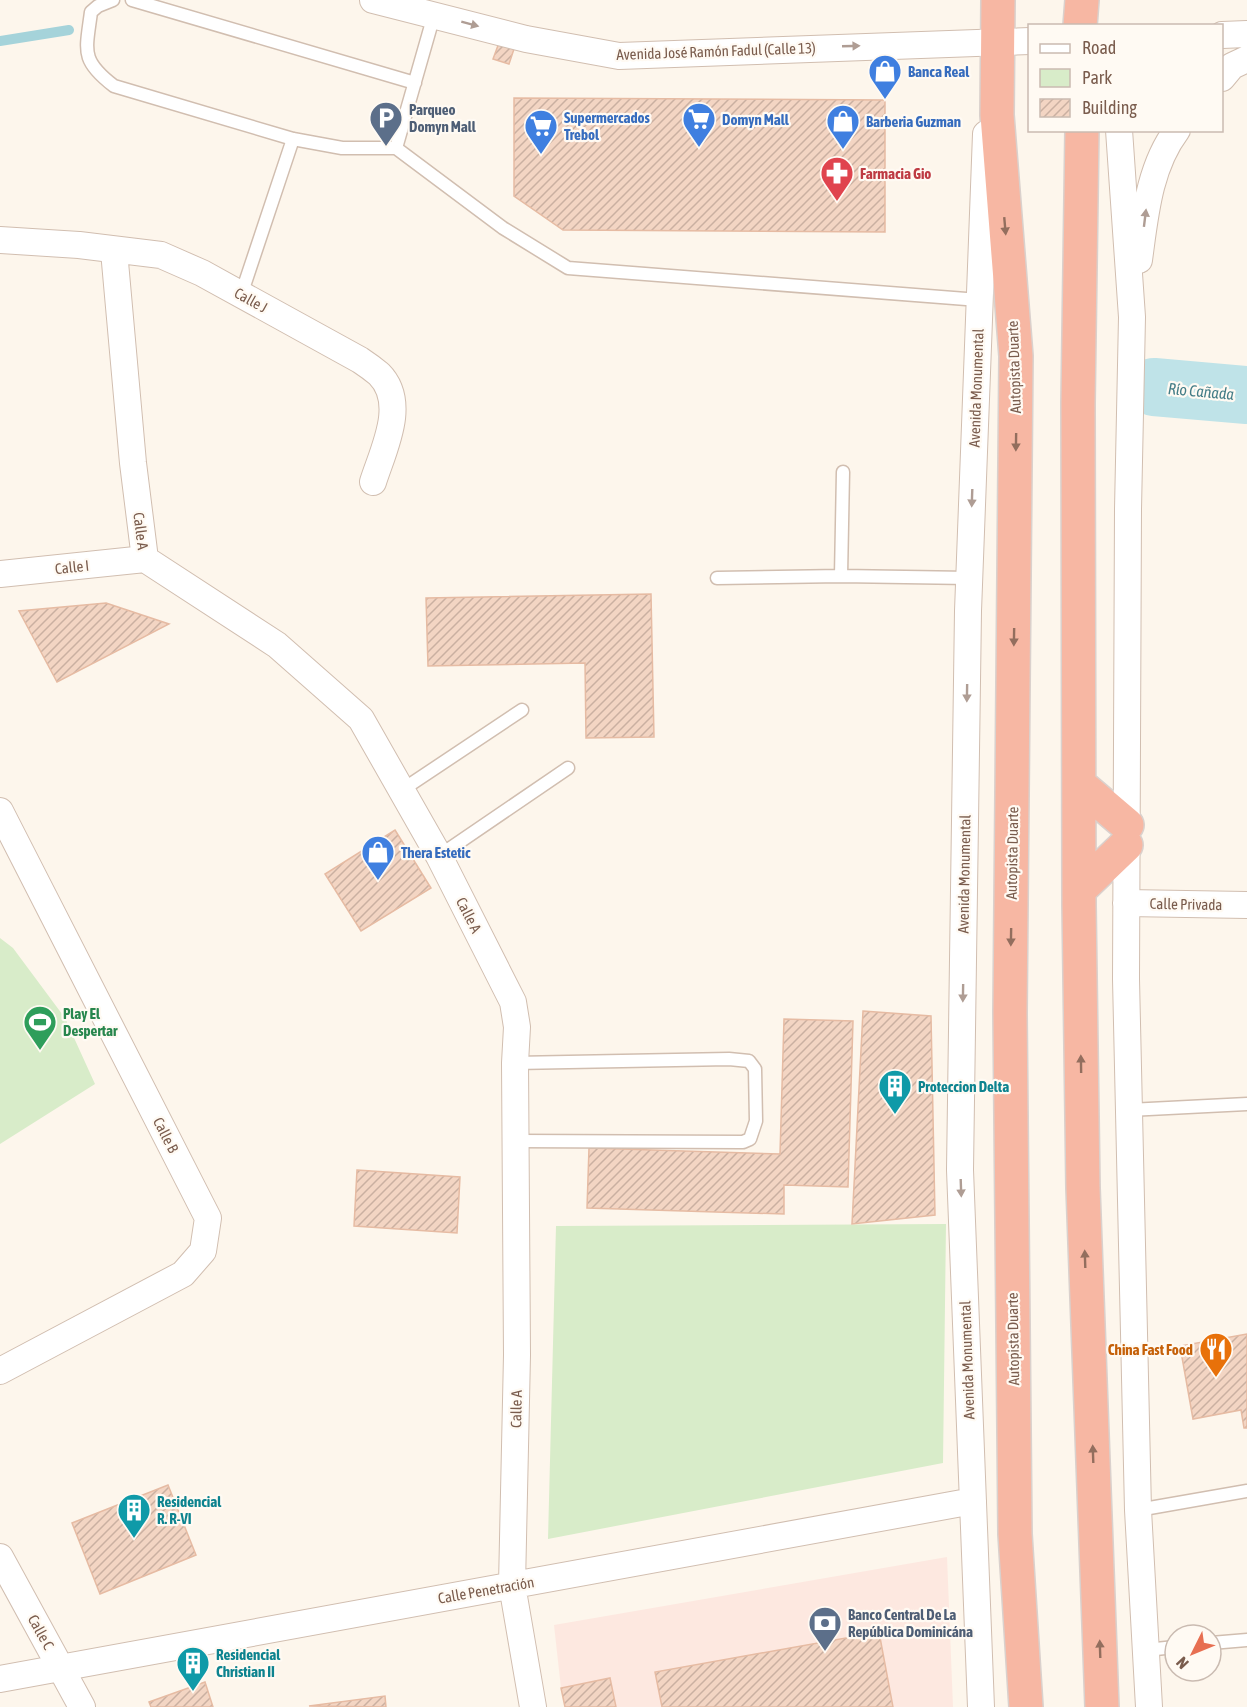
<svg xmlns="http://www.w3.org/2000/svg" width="1247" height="1707" viewBox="0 0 1247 1707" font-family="'Asap Condensed',sans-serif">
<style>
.commercial{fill:#fde8e0}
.green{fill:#d8ecc9}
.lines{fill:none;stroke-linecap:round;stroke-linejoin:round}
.stream{stroke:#a5d3da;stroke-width:10}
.river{stroke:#bfe3e8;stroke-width:58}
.building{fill:url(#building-hatch);stroke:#e6bba3;stroke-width:1.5}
.service-casing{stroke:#d1beb0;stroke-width:15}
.minor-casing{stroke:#d1beb0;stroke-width:28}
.motorway-casing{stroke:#dad1cd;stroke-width:36}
.service{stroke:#fff;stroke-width:12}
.minor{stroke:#fff;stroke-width:26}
.motorway{stroke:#f7b7a3;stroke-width:33}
.oneway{fill:#af9d94}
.oneway2{fill:#936e5e}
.labels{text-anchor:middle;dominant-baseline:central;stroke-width:4.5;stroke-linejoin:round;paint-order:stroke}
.street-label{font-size:15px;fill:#7a5c4d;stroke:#fffaf3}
.shop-label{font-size:15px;font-weight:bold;fill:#366cbe;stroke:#fffaf3;text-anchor:start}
.service-label{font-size:15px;font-weight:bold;fill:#4e5e75;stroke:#fffaf3;text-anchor:start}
.health-label{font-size:15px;font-weight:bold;fill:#be3a42;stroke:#fffaf3;text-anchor:start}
.leisure-label{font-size:15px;font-weight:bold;fill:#27864d;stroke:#fffaf3;text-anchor:start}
.culture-label{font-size:15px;font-weight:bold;fill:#0d838f;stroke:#fffaf3;text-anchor:start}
.food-label{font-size:15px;font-weight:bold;fill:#c56008;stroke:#fffaf3;text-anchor:end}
.water-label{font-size:16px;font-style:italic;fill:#437c86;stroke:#fffaf3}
</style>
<defs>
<pattern id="building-hatch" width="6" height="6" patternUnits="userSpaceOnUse" patternTransform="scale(1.5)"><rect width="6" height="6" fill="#f3d5c3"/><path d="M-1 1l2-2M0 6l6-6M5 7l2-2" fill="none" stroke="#cab0a1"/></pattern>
</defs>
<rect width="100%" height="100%" fill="#fdf6ec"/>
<path class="commercial" d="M947 1557 953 1707H565L561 1688 554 1625Z"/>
<path class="green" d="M0 938 13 948 65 1018 95 1084 0 1144Z
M946 1224 943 1463 548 1539 556 1226Z"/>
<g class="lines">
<path class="stream" d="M0 41 69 30"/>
<path class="river" d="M1154 387 1247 395"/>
</g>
<path class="building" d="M500 40 515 46 509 64 493 59Z
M514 98 885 100V232L563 230 514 196Z
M651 594 654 737 586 738 585 663 428 666 426 598Z
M106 603 169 624 57 682 19 611Z
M395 830 431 888 361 931 325 874Z
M863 1011 931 1016 935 1215 852 1224Z
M784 1019 853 1021 848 1187 784 1185V1214L587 1208 589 1148 780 1154Z
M357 1170 460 1177 457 1233 354 1226Z
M1247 1334V1428H1244L1241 1410 1193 1419 1180 1346Z
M168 1485 196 1555 100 1594 72 1523Z
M879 1632 893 1707H662L655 1672Z
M610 1678 616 1707H565L561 1688Z
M205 1682 213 1707H151L149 1702Z
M385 1696 386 1707 309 1706Z"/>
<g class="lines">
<defs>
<path id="service" d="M113 0 98 6 91 12C86 51 80 60 114 86L293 139 342 148H396
M132 0 415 83
M434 15 396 148 503 228 568 268 979 300
M241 295 293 139
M841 576 969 578
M717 578 841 576 843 472
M402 790 522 710
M439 856 568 768
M515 1063 729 1059 749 1061 755 1069 756 1121 750 1139 743 1142 517 1141
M1129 1110 1247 1104
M1138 1510 1247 1491
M1211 1643 1247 1640
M1146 1650 1175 1647"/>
<path id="minor" d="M373 0 526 39 619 56 1030 41
M1222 35 1247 34
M1222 78 1232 66 1247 59
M1119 130 1132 317 1128 509 1126 979 1138 1510 1149 1707
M0 240 79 245 161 255 202 273 360 360C366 364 373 369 379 374 408 403 383 450 373 482
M114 251 133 463 145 559 277 645 361 719 439 856 513 1002 517 1027 515 1063 517 1355 512 1585 533 1707
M1139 260C1145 216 1149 167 1177 130
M0 574 145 559
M0 811 208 1218 203 1251 183 1274 0 1371
M1126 903 1247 905
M0 1557 82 1707
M0 1679 973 1501
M981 1707 960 1170 968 611 986 134"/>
<path id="motorway" d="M998 0 997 115 1016 356 1010 1013 1015 1534 1026 1707
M1080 26 1082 0
M1082 130 1078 403 1079 905 1083 1188 1102 1707
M1080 785 1127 825
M1079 890 1126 845"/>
</defs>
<use href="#service" class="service-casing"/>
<use href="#minor" class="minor-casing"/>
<use href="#motorway" class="motorway-casing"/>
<use href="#service" class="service"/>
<use href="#minor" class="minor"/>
<use href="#motorway" class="motorway"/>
</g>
<defs><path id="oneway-solid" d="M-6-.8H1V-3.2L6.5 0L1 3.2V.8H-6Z" transform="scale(1.5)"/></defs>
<g class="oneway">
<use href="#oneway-solid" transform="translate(470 24) rotate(15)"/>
<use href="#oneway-solid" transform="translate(851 46) rotate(-2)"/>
<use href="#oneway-solid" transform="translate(1145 218) rotate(-83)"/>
<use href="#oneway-solid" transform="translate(972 498) rotate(92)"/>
<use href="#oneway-solid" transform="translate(967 693) rotate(91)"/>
<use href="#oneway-solid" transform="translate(963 993) rotate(91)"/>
<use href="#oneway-solid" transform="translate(961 1188) rotate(88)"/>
</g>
<g class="oneway2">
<use href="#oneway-solid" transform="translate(1005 226) rotate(85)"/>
<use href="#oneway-solid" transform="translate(1016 442) rotate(91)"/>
<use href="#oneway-solid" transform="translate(1014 637) rotate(91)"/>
<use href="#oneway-solid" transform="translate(1011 937) rotate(91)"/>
<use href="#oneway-solid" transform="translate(1081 1064) rotate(-91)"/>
<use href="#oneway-solid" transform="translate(1085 1259) rotate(-92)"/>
<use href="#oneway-solid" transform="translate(1093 1454) rotate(-92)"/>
<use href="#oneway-solid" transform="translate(1100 1649) rotate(-92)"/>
</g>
<defs>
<symbol id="shop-pin" viewBox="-11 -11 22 30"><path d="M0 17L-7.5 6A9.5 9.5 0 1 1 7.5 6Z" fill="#3f7fe0" stroke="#fffaf3"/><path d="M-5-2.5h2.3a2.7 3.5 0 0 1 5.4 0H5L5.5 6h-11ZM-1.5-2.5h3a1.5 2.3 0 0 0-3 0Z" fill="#fff"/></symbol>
<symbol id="parking-pin" viewBox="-11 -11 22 30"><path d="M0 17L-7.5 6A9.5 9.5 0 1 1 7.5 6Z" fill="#5c6f8a" stroke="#fffaf3"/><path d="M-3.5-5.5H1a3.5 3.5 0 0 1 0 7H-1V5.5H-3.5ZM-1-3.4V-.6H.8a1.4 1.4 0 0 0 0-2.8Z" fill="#fff"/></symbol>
<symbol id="supermarket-pin" viewBox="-11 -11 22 30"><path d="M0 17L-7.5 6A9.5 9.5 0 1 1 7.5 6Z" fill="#3f7fe0" stroke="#fffaf3"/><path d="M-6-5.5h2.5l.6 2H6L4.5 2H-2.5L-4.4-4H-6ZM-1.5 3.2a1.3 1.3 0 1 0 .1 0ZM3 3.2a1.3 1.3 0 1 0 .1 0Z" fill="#fff"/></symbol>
<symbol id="pharmacy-pin" viewBox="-11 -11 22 30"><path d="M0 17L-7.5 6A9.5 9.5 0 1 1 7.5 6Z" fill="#e0444e" stroke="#fffaf3"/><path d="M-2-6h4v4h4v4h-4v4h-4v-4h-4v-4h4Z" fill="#fff"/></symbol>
<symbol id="stadium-pin" viewBox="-11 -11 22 30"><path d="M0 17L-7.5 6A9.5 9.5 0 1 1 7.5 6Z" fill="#2e9e5b" stroke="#fffaf3"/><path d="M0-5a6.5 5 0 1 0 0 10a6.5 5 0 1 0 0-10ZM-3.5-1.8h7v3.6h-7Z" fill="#fff"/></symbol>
<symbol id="building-pin" viewBox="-11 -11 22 30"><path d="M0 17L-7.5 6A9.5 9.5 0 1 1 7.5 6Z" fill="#0f9aa8" stroke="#fffaf3"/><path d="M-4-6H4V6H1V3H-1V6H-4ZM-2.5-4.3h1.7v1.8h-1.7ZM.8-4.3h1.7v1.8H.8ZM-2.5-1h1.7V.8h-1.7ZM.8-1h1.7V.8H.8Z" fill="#fff"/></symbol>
<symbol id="restaurant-pin" viewBox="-11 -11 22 30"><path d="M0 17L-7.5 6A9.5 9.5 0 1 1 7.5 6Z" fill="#e8710a" stroke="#fffaf3"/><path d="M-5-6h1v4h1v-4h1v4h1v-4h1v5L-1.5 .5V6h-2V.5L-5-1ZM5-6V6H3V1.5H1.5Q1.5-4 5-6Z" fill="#fff"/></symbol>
<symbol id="bank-pin" viewBox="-11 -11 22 30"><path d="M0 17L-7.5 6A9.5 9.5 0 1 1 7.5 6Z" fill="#5c6f8a" stroke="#fffaf3"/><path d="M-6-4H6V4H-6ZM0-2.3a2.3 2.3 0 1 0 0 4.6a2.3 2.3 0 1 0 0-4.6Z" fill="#fff"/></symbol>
</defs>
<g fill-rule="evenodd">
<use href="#shop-pin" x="866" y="52" width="38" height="52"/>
<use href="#parking-pin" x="367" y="99" width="38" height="52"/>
<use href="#supermarket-pin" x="680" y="100" width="38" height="52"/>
<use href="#shop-pin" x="824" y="102" width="38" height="52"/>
<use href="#supermarket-pin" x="522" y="107" width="38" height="52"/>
<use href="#pharmacy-pin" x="818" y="154" width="38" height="52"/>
<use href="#shop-pin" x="359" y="833" width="38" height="52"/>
<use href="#stadium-pin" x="21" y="1003" width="38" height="52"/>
<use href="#building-pin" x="876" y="1067" width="38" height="52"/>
<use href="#restaurant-pin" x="1197" y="1330" width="38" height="52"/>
<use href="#building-pin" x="115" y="1491" width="38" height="52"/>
<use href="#bank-pin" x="806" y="1604" width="38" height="52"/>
<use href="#building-pin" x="174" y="1644" width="38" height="52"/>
</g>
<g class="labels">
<g class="street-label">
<text transform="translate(716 51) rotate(-2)">Avenida José Ramón Fadul (Calle 13)</text>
<text transform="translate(251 300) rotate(29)">Calle J</text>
<text transform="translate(1014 367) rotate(-92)">Autopista Duarte</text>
<text transform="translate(976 388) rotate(-88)">Avenida Monumental</text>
<text transform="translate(141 531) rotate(83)">Calle A</text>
<text transform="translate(72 567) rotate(-6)">Calle I</text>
<text transform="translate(1012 853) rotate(-89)">Autopista Duarte</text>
<text transform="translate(964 874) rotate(-89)">Avenida Monumental</text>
<text transform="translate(1186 904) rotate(1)">Calle Privada</text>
<text transform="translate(469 915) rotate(63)">Calle A</text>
<text transform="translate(166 1135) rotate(63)">Calle B</text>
<text transform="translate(1013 1339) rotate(-91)">Autopista Duarte</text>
<text transform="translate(967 1360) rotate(-92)">Avenida Monumental</text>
<text transform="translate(516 1409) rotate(-89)">Calle A</text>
<text transform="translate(486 1590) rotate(-10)">Calle Penetración</text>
<text transform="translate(41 1632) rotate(61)">Calle C</text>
</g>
<g class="shop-label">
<text x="908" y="71">Banca Real</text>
<text x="564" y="117">Supermercados<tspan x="564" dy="17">Trebol</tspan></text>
<text x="722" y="119">Domyn Mall</text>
<text x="866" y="121">Barberia Guzman</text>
<text x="401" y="852">Thera Estetic</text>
</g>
<g class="service-label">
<text x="409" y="109">Parqueo<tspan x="409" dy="17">Domyn Mall</tspan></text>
<text x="848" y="1614">Banco Central De La<tspan x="848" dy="17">República Dominicána</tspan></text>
</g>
<g class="health-label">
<text x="860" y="173">Farmacia Gio</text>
</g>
<g class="leisure-label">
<text x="63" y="1013">Play El<tspan x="63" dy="17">Despertar</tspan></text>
</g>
<g class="culture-label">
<text x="918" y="1086">Proteccion Delta</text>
<text x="157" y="1501">Residencial<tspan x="157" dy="17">R. R-VI</tspan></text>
<text x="216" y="1654">Residencial<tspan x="216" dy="17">Christian II</tspan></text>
</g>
<g class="food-label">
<text x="1193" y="1349">China Fast Food</text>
</g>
<g class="water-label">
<text transform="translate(1201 391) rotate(5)">Río Cañada</text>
</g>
</g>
<rect x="1028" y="24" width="195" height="108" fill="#fffaf3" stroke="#cabbb1" stroke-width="1.5"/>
<rect x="1040" y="44" width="30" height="9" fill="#ffffff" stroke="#cabbb1" stroke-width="1.5"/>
<text x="1082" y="54" font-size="18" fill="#7a5c4d">Road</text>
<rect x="1040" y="69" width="30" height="18" fill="#d8ecc9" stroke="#cabbb1" stroke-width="1.5"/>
<text x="1082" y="84" font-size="18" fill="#7a5c4d">Park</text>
<rect x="1040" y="99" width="30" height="18" fill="url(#building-hatch)" stroke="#cabbb1" stroke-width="1.5"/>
<text x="1082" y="114" font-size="18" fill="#7a5c4d">Building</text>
<g transform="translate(1193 1653) rotate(227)"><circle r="28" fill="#fffaf3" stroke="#cabbb1" stroke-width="1.5"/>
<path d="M0-4.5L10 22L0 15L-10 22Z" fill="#e76f51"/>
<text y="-9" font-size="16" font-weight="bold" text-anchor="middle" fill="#7a5c4d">N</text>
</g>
</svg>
